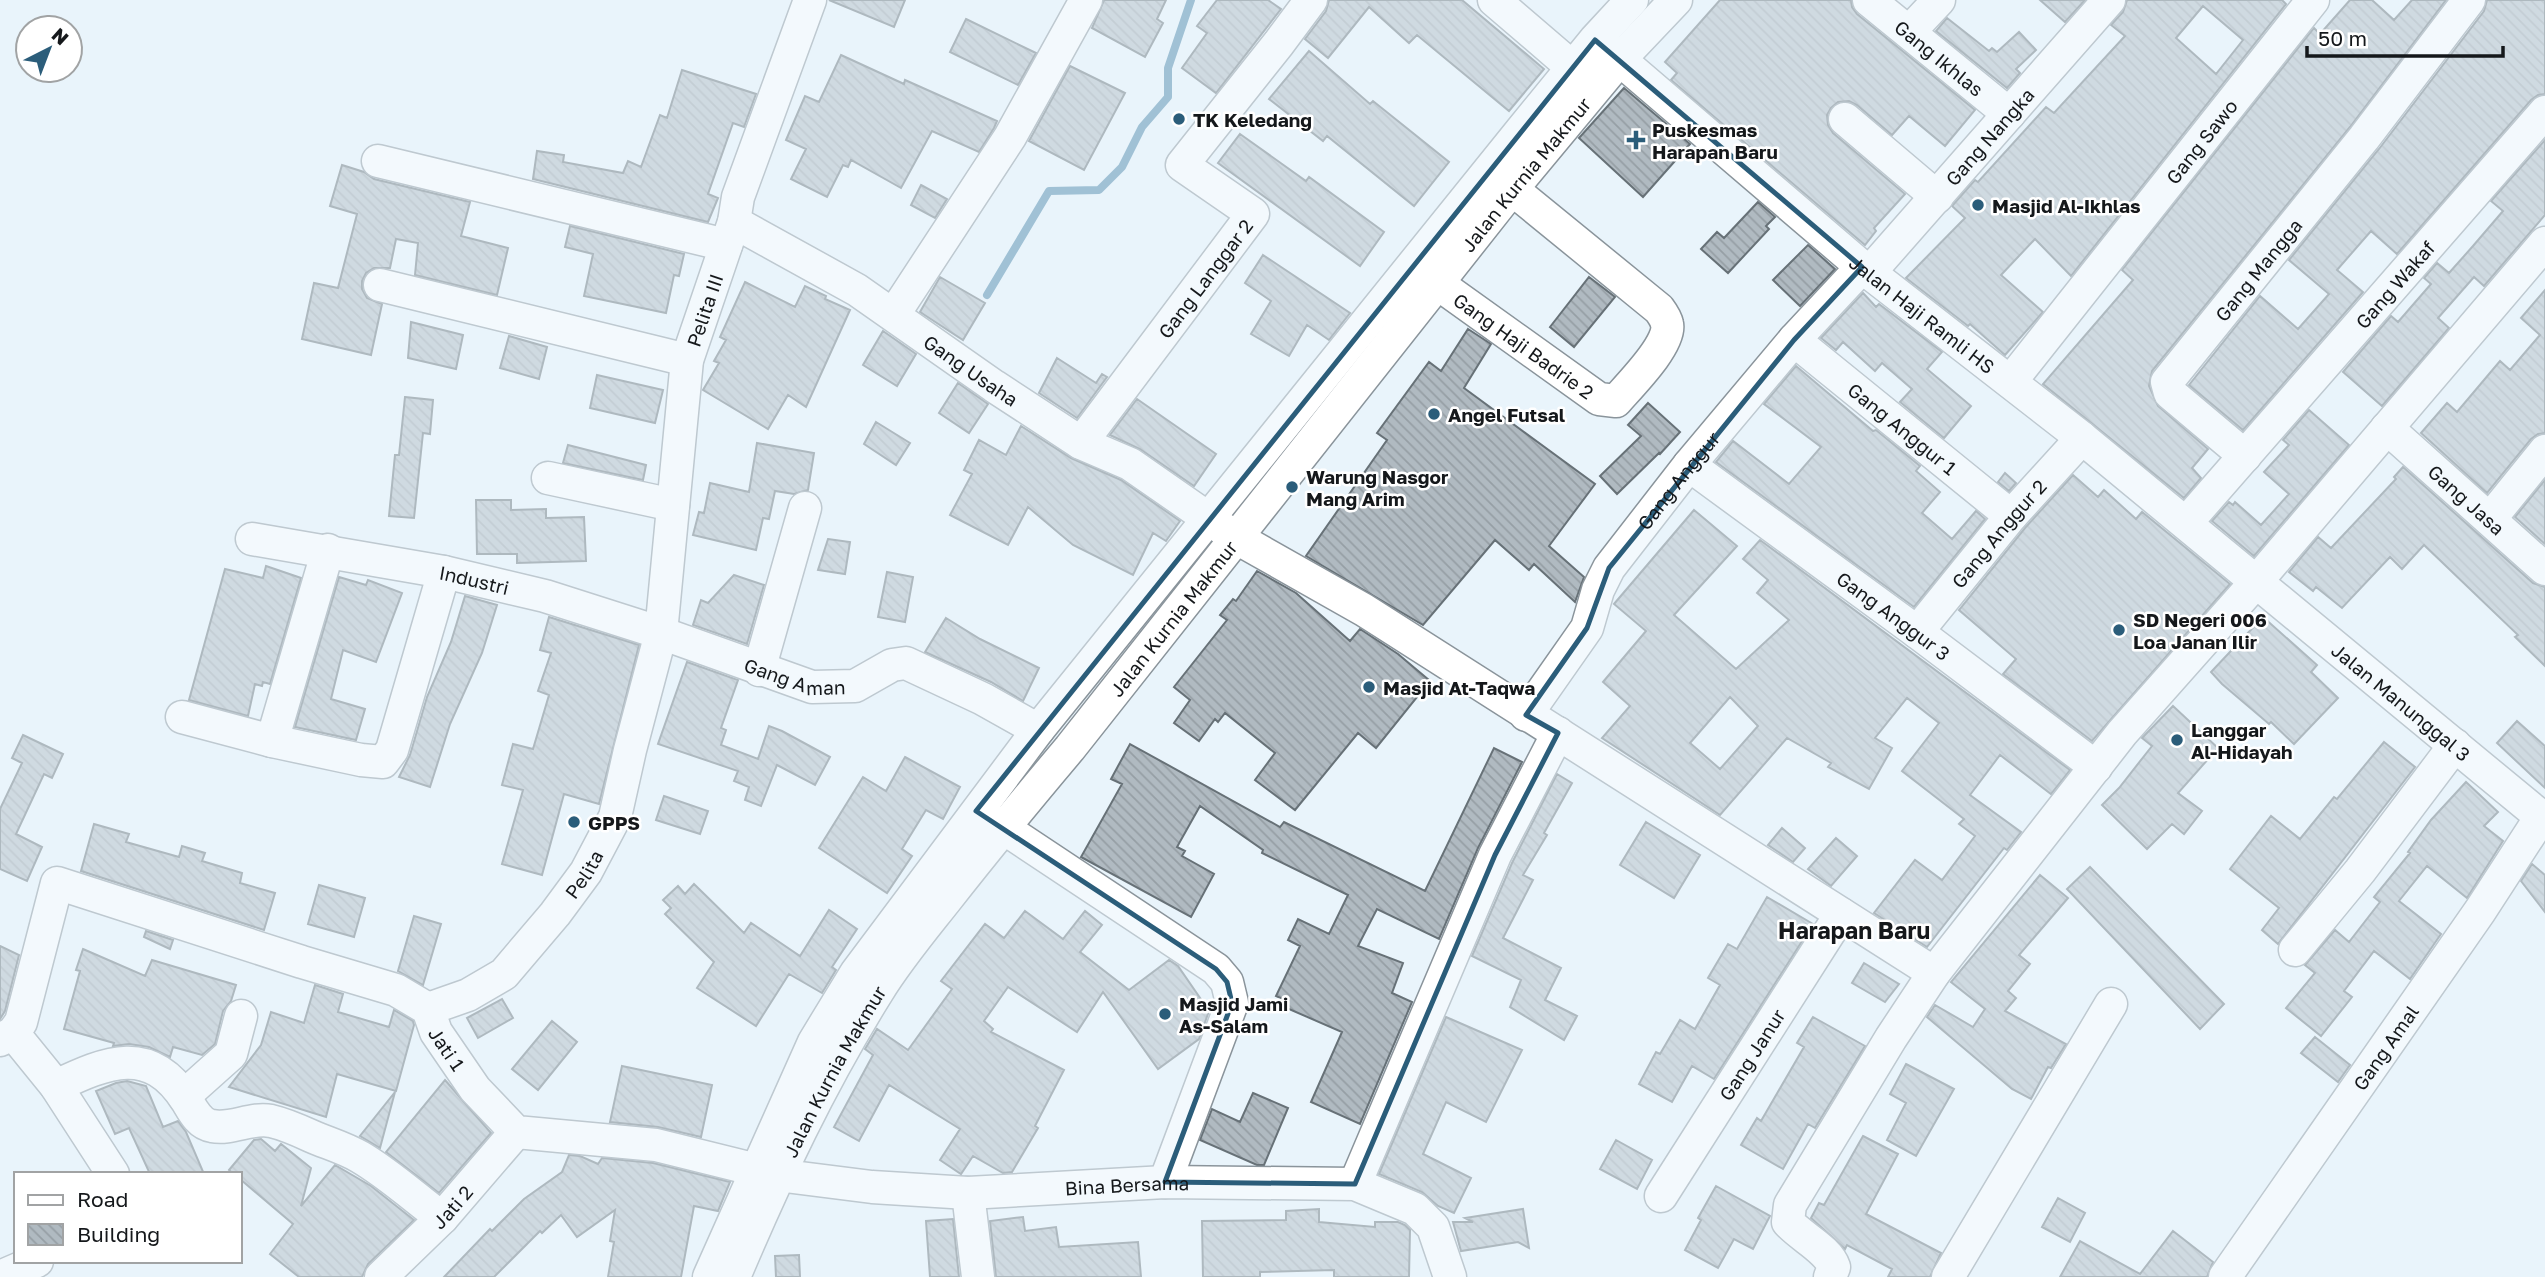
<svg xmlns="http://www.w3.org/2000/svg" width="2545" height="1277" viewBox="0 0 2545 1277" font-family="'Golos Text',sans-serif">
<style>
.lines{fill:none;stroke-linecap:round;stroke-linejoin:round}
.stream{stroke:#4783a6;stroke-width:8}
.building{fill:url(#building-back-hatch);stroke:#677177;stroke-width:2;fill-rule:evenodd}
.minor-casing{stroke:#8a949b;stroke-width:35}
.minor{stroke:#fff;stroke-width:32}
.marked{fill:none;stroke:#2b5d7a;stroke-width:5;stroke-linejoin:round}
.poi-dot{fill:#2b5d7a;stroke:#fff;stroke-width:2.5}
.labels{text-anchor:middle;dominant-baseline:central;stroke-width:5;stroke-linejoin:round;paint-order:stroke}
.street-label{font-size:19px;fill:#15181b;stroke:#fff}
.poi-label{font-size:19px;font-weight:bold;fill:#15181b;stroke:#fff;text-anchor:start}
.quarter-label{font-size:23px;font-weight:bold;fill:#15181b;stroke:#fff}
</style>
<defs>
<pattern id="building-back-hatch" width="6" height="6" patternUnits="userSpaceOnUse" patternTransform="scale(1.75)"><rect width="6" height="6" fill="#b0bac1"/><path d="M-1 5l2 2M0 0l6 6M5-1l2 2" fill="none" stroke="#969fa5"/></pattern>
</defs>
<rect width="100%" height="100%" fill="#e9f4fb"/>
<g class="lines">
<path class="stream" d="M987 295 1049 191 1099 190 1122 167 1142 127 1168 97V68L1191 0"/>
</g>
<path class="building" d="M829 0H905L894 27Z
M1104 0H1166L1157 19 1163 23 1145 57 1092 28Z
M1217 0H1268L1281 9 1216 93 1182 68 1207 33 1197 26Z
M1329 0H1462L1544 69 1509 111 1417 35 1409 43 1369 7 1328 58 1305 39 1326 11Z
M1720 0H1851L1852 7 1857 14 1975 110 1945 146 1909 116 1892 135 1857 105 1849 101 1838 102 1831 108 1827 115 1828 125 1833 133 1905 194 1874 228 1876 231 1865 245 1671 80 1677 73 1665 62Z
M2040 0H2085L2065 22Z
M2127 0H2282L2286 4 2071 276 2035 239 2001 275 2043 312 2005 355 1970 324 1968 326 1906 278 1965 218 1952 206 1975 180 1978 182 2046 107 2054 113 2125 36 2111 25 2123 12ZM2203 6 2243 40 2216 74 2176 38Z
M2350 0H2372L2394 20 2412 0H2446L2350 127 2152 371 2149 386 2158 406 2208 449 2192 468 2201 478 2184 498 2043 384 2133 280 2122 270 2314 28 2320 34Z
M2487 0H2545V94L2538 95 2531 100 2397 254 2371 231 2337 270 2363 292 2243 430 2189 385 2260 296 2298 329 2329 294 2289 260 2379 149 2484 11Z
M1947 18 1989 51 1992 48 1997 52 2019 32 2036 50 2016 69 2020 73 2007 88 1936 31Z
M966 19 1036 53 1018 85 950 52Z
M1309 51 1370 104 1373 101 1449 162 1414 206 1327 136 1323 141 1269 99Z
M841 55 904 84 905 80 997 121 994 128 979 152 932 131 901 188 851 160 848 167 843 165 827 197 791 179 806 149 786 140 805 96 819 102Z
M1070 66 1125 93 1084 170 1029 141Z
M682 70 756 94 744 127 733 123 708 194 718 198 708 222 533 179 537 151 564 155 563 162 623 173 628 161 641 167 660 115 667 118Z
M1624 88 1690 144 1643 197 1579 138Z
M1240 134 1306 181 1309 177 1384 232 1360 266 1218 163Z
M2545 140V215L2484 286 2474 277 2438 318 2449 328 2382 406 2343 372 2391 316 2398 322 2431 284 2424 278 2437 263 2449 273 2473 246 2503 211 2491 201Z
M342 165 364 172 374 179 470 202 461 236 508 248 497 295 415 275 418 243 396 239 390 268H374L366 273 362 281V289L367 298 382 304 371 355 302 339 314 283 338 288 357 214 330 206Z
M921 185 947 199 935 218 911 205Z
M1758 202 1775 217 1766 226 1769 229 1728 273 1701 249 1717 232 1724 238Z
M570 226 684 254 679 276 674 275 666 313 584 296 593 254 565 247Z
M1808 245 1835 269 1800 306 1773 280Z
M1263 255 1350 313 1329 340 1307 325 1289 356 1251 334 1271 301 1245 283Z
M940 277 985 303 963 340 920 312Z
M1589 277 1615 297 1574 347 1550 327Z
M745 282 795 307 805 286 826 296 825 299 850 310 806 407 788 395 768 429 703 390 719 363 714 361 726 340 720 337Z
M2545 290V433L2538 434 2531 439 2487 493 2421 433 2447 403 2457 412 2500 361 2510 370 2540 335 2521 318Z
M1863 293 1876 307 1879 304 1942 352 1927 369 1971 406 1944 438 1900 402 1912 389 1882 363 1875 371 1843 342 1836 350 1821 338Z
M411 322 463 335 456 369 408 358Z
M1468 329 1491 344 1464 388 1595 484 1549 546 1584 577 1575 602 1534 564 1529 570 1495 540 1423 625 1306 556 1387 440 1377 433 1429 362 1441 371Z
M883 331 916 354 897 386 863 365Z
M509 336 547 347 539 379 500 368Z
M1057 358 1096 383 1102 374 1107 377 1077 418 1039 393Z
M1796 366 1873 431 1876 430 1920 466 1916 471 1940 492 1922 513 1952 539 1976 511 1985 519 1914 607 1716 462 1733 441 1789 484 1821 447 1764 404Z
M597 375 663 390 655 423 590 408Z
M958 383 988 404 969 433 939 413Z
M405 397 433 400 430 434 423 433 414 518 389 516 395 455H399Z
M1137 399 1216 454 1194 486 1140 449 1110 435Z
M1648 403 1680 432 1660 454 1659 453 1617 494 1600 476 1641 436 1628 425Z
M2309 410 2349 445 2254 556 2212 521 2229 502 2233 505 2235 502 2261 525 2289 494 2264 472 2289 445 2283 440Z
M876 422 910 443 896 465 864 444Z
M1021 426 1071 458 1121 480 1180 521 1166 541 1153 533 1133 575 1073 545 1028 507 1008 545 950 515 972 474 964 470 979 440 1006 455Z
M757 443 814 453 808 490 794 494 775 491 769 519 763 518 756 550 693 535 699 512 704 513 710 483 749 492Z
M568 445 646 465 643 480 563 463Z
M2403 467 2533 583 2545 587V666L2515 637 2518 635 2424 545 2402 569 2390 557 2342 608 2316 587 2313 591 2289 572 2318 537 2331 548 2396 479 2394 477Z
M2005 473 2016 483 2009 491 1998 482Z
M2073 475 2098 497 2104 490 2136 519 2142 512 2230 584 2092 741 2003 674 2016 659 1959 610 2025 528Z
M2545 480V544L2515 517Z
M476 500H511V510L546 509V518L584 517 586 561 517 563V554H477Z
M1694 510 1737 546 1674 615 1736 669 1789 620 1757 593 1768 580 1743 559 1760 540 2070 770 2051 794 2000 755 1970 795 2021 832 2007 850 2004 848 1927 947 1874 913 1915 860 1942 880 1975 836 1959 824 1964 819 1902 771 1939 723 1907 698 1875 738 1892 748 1869 789 1828 767 1831 763 1787 738 1720 815 1602 738 1630 706 1603 682 1646 631 1614 604ZM1730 697 1758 726 1720 769 1690 743Z
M828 539 850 542 845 574 818 570Z
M266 566 301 578 270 684 263 682 262 686 255 684 248 716 189 700 225 569 263 578Z
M1257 571 1296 593 1350 641 1360 629 1398 654 1430 681 1376 748 1358 733 1295 810 1255 780 1275 753 1225 713 1218 722 1215 719 1199 741 1174 723 1190 700 1174 687 1227 620 1220 615 1233 599 1236 601Z
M887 572 913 577 905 622 878 617Z
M734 575 764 585 747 644 693 625 701 600 708 603Z
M339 577 366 585 368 580 402 593 376 662 343 650 331 699 365 709 356 740 295 727Z
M465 596 497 605 482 653 450 724 430 787 399 777 410 755 427 697 451 642Z
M549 617 639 645 599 804 564 794 542 875 502 864 523 790 502 785 513 744 533 749 549 695 538 691 551 653 540 650Z
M2263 617 2317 665 2311 672 2338 698 2294 744 2271 722 2269 724 2222 684 2211 672Z
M946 618 980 639 1039 668 1023 701 991 682 925 652Z
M687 662 738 680 721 728 726 730 721 745 758 759 769 726 782 731 830 757 815 785 777 765 761 806 745 800 749 787 734 781 738 771 658 744Z
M2173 706 2218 748 2178 793 2202 811 2184 834 2172 824 2147 849 2102 805 2119 788 2152 746 2142 738Z
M2517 721 2545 746V788L2497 743Z
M23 735 63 754 52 778 44 774 16 834 42 847 27 881 0 869V809L22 763 12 758Z
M2384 742 2415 767 2278 944 2262 930 2279 908 2230 869 2271 816 2300 839 2334 797 2337 799Z
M1130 744 1280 827 1284 822 1425 891 1494 748 1522 762 1478 848 1439 939 1377 909 1358 946 1403 963 1392 993 1412 1002 1360 1124 1311 1102 1342 1032 1282 1006 1285 1000 1276 996 1300 946 1288 940 1298 919 1329 934 1348 895 1262 853 1263 850 1200 806 1177 847 1185 851 1182 856 1214 874 1191 917 1081 857 1122 784 1111 779Z
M905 757 960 787 943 819 926 810 902 849 912 856 887 893 819 848 863 777 886 791Z
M1557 774 1572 783 1544 833 1547 835 1523 875 1533 880 1503 938 1561 968 1545 1000 1577 1016 1564 1040 1510 1007 1521 980 1472 956 1512 863Z
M2466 782 2498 812 2484 826 2503 841 2467 898 2427 866 2399 901 2441 934 2410 979 2374 951 2344 991 2352 997 2321 1036 2286 1008 2315 973 2305 965 2335 930 2349 942 2380 902 2374 897 2410 853 2408 852 2431 820Z
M664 796 708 811 700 834 656 820Z
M1646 822 1700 855 1674 898 1620 865Z
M94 824 129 834 126 842 179 857 182 846 205 853 202 861 242 873 240 883 275 893 264 930 81 871Z
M1782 828 1805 848 1793 862 1768 845Z
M1836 838 1857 856 1831 886 1808 869Z
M2532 864 2545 875V912L2521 881Z
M2090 867 2224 1004 2200 1029 2067 889Z
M2040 875 2068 898 2019 955 2030 964 2008 991 2016 998 2005 1011 2066 1044 2051 1068 2048 1067 2031 1099 2012 1089 1927 1017 1935 1005 1973 1027 1985 1009 1951 982Z
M694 884 744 933 751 923 800 956 829 910 857 929 832 967 836 970 822 993 789 974 756 1026 697 988 714 962 665 914 671 908 663 900 678 886 685 894Z
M319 885 365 898 354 937 308 924Z
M1767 897 1813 924 1714 1079 1692 1066 1672 1102 1639 1084 1656 1052 1660 1054 1680 1020 1695 1029 1720 985 1708 978 1728 944 1737 949Z
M1025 911 1063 939 1085 911 1102 925 1080 952 1129 990 1169 960 1178 966 1209 1011 1199 1039 1158 1069 1103 992 1077 1032 1008 987 984 1021 993 1029 991 1032 1064 1070 1035 1126 1038 1128 1012 1172 1003 1173 973 1156 961 1174 940 1160 960 1129 889 1085 859 1141 834 1127 873 1055 865 1049 877 1029 908 1050 952 989 941 981 985 924 1004 938Z
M414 916 441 924 423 985 398 971Z
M146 931 173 940 170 949 144 937Z
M0 946 19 955 5 1011 0 1019Z
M83 949 145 976 152 960 236 985 231 1001 223 1011 215 1044 202 1055 173 1047 170 1057 149 1047 129 1044 113 1046 114 1043 64 1029 80 971 76 970Z
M1864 963 1899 984 1885 1002 1852 983Z
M315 985 343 994 338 1012 389 1027 394 1010 413 1021 414 1025 396 1091 337 1074 326 1117 229 1087 261 1045 271 1012 304 1023Z
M502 999 513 1018 478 1038 467 1018Z
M1446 1017 1522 1050 1486 1122 1446 1102 1423 1154 1471 1178 1454 1213 1438 1206 1422 1192 1379 1174Z
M1813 1017 1865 1046 1815 1128 1808 1124 1783 1169 1741 1145 1757 1118 1761 1121 1804 1047 1797 1043Z
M552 1021 577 1042 538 1090 512 1069Z
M2315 1037 2350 1065 2338 1082 2301 1053Z
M1906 1064 1954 1089 1916 1156 1887 1140 1906 1103 1890 1094Z
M622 1066 712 1085 701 1137 658 1127 610 1122Z
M445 1080 491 1133 439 1193 386 1152Z
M127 1081 146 1086 163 1127 178 1121 186 1132 204 1174H150L129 1128 115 1134 96 1091 116 1083Z
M395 1092 380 1148 360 1136Z
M1253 1093 1288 1108 1264 1165H1257L1200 1140 1212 1109 1240 1122Z
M1863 1136 1898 1154 1866 1214 1941 1253 1930 1277H1888L1892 1269 1847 1245 1845 1249 1811 1218 1819 1203 1824 1205Z
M261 1139 275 1151 281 1144 311 1168 301 1206 335 1165 371 1186 414 1220 368 1264 362 1277H299L270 1254 293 1224 240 1179V1174H233L229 1170 254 1140Z
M1616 1140 1652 1160 1637 1189 1600 1169Z
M569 1155 580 1156 598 1164 602 1158 653 1163 730 1182 718 1211 694 1206 681 1277H608L614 1242 610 1241 615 1210 577 1237 561 1215 542 1233 540 1231 494 1277H444L490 1229 492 1231 524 1199 562 1172Z
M1716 1186 1770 1216 1753 1249 1734 1239 1718 1268 1685 1250 1701 1220 1698 1218Z
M2058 1198 2085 1213 2070 1242 2042 1227Z
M1319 1209V1222L1375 1227V1222H1398L1405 1225 1410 1230 1409 1277H1334V1270L1260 1272V1277H1203L1202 1221 1286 1220V1211Z
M1523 1209 1529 1248 1518 1242 1461 1251 1453 1222H1473L1465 1218Z
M1023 1217 1025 1231 1056 1227 1059 1247 1138 1242 1141 1277H996L990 1221Z
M953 1219 959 1277H930L926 1221Z
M2173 1231 2213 1262 2207 1277H2060L2080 1241 2140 1274Z
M799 1255 800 1277H776L775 1256Z"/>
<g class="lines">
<defs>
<g id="minor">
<path d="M1494 0 1572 67"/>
<path id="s1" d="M1869 0 2009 114"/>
<path d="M1909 32 1939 0"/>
<path id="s2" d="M1605 47 1862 267 2082 438 2545 820"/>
<path d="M1845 119 1937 197"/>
<path d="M378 161 726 245"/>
<path id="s3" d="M734 222 857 290 994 386 1081 443 1130 464 1235 537 1364 610 1934 973"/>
<path id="s4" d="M1869 273 2109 0"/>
<path id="s5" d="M1437 283 1599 399 1616 401C1629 386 1672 343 1667 324 1666 319 1662 313 1659 309L1512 189"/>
<path d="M380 285 687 360"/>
<path d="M894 314 1010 137 1086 0"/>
<path id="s6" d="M1794 340 2011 516"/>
<path id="s7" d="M2011 381 2313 0"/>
<path id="s8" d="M2387 428 2545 569"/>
<path id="s9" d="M1081 443 1253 214 1182 165 1279 43 1311 0"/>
<path id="s10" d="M2245 456 2170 393 2167 382 2364 138 2469 0"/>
<path id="s11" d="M1689 465 1917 632 2096 767"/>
<path d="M548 478 673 505"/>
<path d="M2490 519 2545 451"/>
<path id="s12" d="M2186 523 2545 112"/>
<path id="s13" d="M252 539 444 572 545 596 661 633 812 687 855 686 892 665 906 663 983 699 1038 730"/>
<path id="s14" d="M1917 632 2011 516 2082 438"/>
<path d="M759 670 805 508"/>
<path id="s15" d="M1526 715 1587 628 1598 590 1609 568 1689 465 1794 340 1862 267"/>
<path d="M182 717 272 741 361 760 383 762 392 750 444 572"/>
<path d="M272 741 328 550"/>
<path d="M987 817 1216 969 1227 982 1232 1003 1165 1182"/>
<path d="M2295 950 2360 871 2455 745"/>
<path id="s16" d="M428 1009 468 995 504 974 555 914 586 872 615 817 630 750 661 633 687 360 734 222 738 197 810 0"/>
<path d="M13 1033 56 1086 113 1174"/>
<path id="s17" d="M0 1040 13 1033 21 1022 57 883 302 962 396 990 428 1009 436 1032 475 1089 516 1132 656 1145 777 1175 872 1187 968 1193 1165 1182 1355 1184 1415 1209 1433 1227 1450 1277"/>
<path d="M56 1086C107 1062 150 1043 187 1101 193 1111 199 1124 212 1126 232 1130 251 1117 271 1121 284 1124 298 1130 311 1136 327 1143 345 1148 360 1157 389 1174 415 1198 442 1218"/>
<path d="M184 1096 231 1054 241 1016"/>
<path d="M1355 1184 1495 855 1558 733"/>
<path d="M968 1193 978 1277"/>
<path id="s18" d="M1661 1196 1841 914"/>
<path d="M0 1277 37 1261"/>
<path id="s19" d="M381 1277 442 1218 516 1132"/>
<path d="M709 1277 814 1042 856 973 1038 730 1520 132 1595 40 1632 0"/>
<path id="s20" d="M734 1277C776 1178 821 1082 878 991 897 960 922 930 945 901 985 850 1027 799 1070 748L1512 189 1620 59 1676 0"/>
<path d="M1830 1277 1834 1267C1828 1249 1801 1237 1788 1222L1790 1205 1891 1038 1934 973 2122 733 2256 582 2545 243"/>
<path d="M1948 1277 2111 1004"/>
<path id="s21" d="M2225 1277 2480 911 2541 817"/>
</g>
</defs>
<use href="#minor" class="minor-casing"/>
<use href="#minor" class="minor"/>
</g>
<path d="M0 0H2545V1277H0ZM1595 40 1862 267 1794 340 1609 568 1587 628 1526 715 1558 733 1495 855 1355 1184 1165 1182 1232 1003 1227 982 1216 969 976 811Z" fill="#e9f4fb" fill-opacity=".55" fill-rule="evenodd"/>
<path class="marked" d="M1595 40 1862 267 1794 340 1609 568 1587 628 1526 715 1558 733 1495 855 1355 1184 1165 1182 1232 1003 1227 982 1216 969 976 811Z"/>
<g class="poi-dot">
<circle cx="1179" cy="119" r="7"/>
<path d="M1632.5 129.5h7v7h7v7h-7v7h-7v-7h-7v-7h7z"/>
<circle cx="1978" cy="205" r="7"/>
<circle cx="1434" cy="414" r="7"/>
<circle cx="1292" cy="487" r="7"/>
<circle cx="2119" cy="630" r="7"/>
<circle cx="1369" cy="687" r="7"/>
<circle cx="2177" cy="740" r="7"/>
<circle cx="574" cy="822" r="7"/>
<circle cx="1165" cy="1014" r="7"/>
</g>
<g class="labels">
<g class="street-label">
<text stroke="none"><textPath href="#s1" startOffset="91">Gang Ikhlas</textPath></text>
<text stroke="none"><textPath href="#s4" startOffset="182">Gang Nangka</textPath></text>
<text stroke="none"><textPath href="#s7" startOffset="306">Gang Sawo</textPath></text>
<text stroke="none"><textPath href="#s20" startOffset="1363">Jalan Kurnia Makmur</textPath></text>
<text stroke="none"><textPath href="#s10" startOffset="254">Gang Mangga</textPath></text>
<text stroke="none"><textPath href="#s9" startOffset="206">Gang Langgar 2</textPath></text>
<text stroke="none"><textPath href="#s12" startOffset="317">Gang Wakaf</textPath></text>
<text stroke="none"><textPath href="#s16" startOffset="794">Pelita III</textPath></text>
<text stroke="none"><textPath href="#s2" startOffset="415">Jalan Haji Ramli HS</textPath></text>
<text stroke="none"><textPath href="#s5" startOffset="107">Gang Haji Badrie 2</textPath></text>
<text stroke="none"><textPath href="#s3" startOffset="280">Gang Usaha</textPath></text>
<text stroke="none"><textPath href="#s6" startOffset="140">Gang Anggur 1</textPath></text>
<text stroke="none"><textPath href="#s15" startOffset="282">Gang Anggur</textPath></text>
<text stroke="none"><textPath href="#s8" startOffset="107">Gang Jasa</textPath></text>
<text stroke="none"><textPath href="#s14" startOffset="128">Gang Anggur 2</textPath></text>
<text stroke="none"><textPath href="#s13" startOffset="226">Industri</textPath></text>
<text stroke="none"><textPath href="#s11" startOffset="254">Gang Anggur 3</textPath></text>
<text stroke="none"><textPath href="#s20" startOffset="796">Jalan Kurnia Makmur</textPath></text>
<text stroke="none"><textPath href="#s13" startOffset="562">Gang Aman</textPath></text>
<text stroke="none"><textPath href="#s2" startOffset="1031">Jalan Manunggal 3</textPath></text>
<text stroke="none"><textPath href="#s16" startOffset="212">Pelita</textPath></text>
<text stroke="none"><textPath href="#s17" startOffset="609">Jati 1</textPath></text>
<text stroke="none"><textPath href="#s21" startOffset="280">Gang Amal</textPath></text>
<text stroke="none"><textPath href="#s18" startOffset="168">Gang Janur</textPath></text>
<text stroke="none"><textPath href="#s20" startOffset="229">Jalan Kurnia Makmur</textPath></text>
<text stroke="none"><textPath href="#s17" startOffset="1334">Bina Bersama</textPath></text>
<text stroke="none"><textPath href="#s19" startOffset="100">Jati 2</textPath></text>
</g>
<g class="poi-label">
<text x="1193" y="119">TK Keledang</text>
<text x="1652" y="129">Puskesmas<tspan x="1652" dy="22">Harapan Baru</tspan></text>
<text x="1992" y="205">Masjid Al-Ikhlas</text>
<text x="1448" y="414">Angel Futsal</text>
<text x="1306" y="476">Warung Nasgor<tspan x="1306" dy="22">Mang Arim</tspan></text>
<text x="2133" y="619">SD Negeri 006<tspan x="2133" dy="22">Loa Janan Ilir</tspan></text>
<text x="1383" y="687">Masjid At-Taqwa</text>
<text x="2191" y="729">Langgar<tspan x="2191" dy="22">Al-Hidayah</tspan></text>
<text x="588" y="822">GPPS</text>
<text x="1179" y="1003">Masjid Jami<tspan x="1179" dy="22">As-Salam</tspan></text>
</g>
<g class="quarter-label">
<text x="1854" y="930">Harapan Baru</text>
</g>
</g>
<rect x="14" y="1172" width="228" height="91" fill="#ffffff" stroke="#a1a3a4" stroke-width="2"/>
<rect x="28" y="1195" width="35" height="10" fill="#ffffff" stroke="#a1a3a4" stroke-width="2"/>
<text x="77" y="1207" font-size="21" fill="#15181b">Road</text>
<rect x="28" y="1224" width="35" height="21" fill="url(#building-back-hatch)" stroke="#a1a3a4" stroke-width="2"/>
<text x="77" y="1242" font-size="21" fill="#15181b">Building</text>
<g transform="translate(49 49) rotate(42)"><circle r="33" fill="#ffffff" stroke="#a1a3a4" stroke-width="2"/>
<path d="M0-5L12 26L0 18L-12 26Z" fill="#2b5d7a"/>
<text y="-10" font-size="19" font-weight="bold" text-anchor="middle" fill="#15181b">N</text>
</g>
<path d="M2307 46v10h196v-10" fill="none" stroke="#15181b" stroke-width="3.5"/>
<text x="2318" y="46" font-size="21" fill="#15181b" stroke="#ffffff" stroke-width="5" paint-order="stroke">50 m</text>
</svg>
